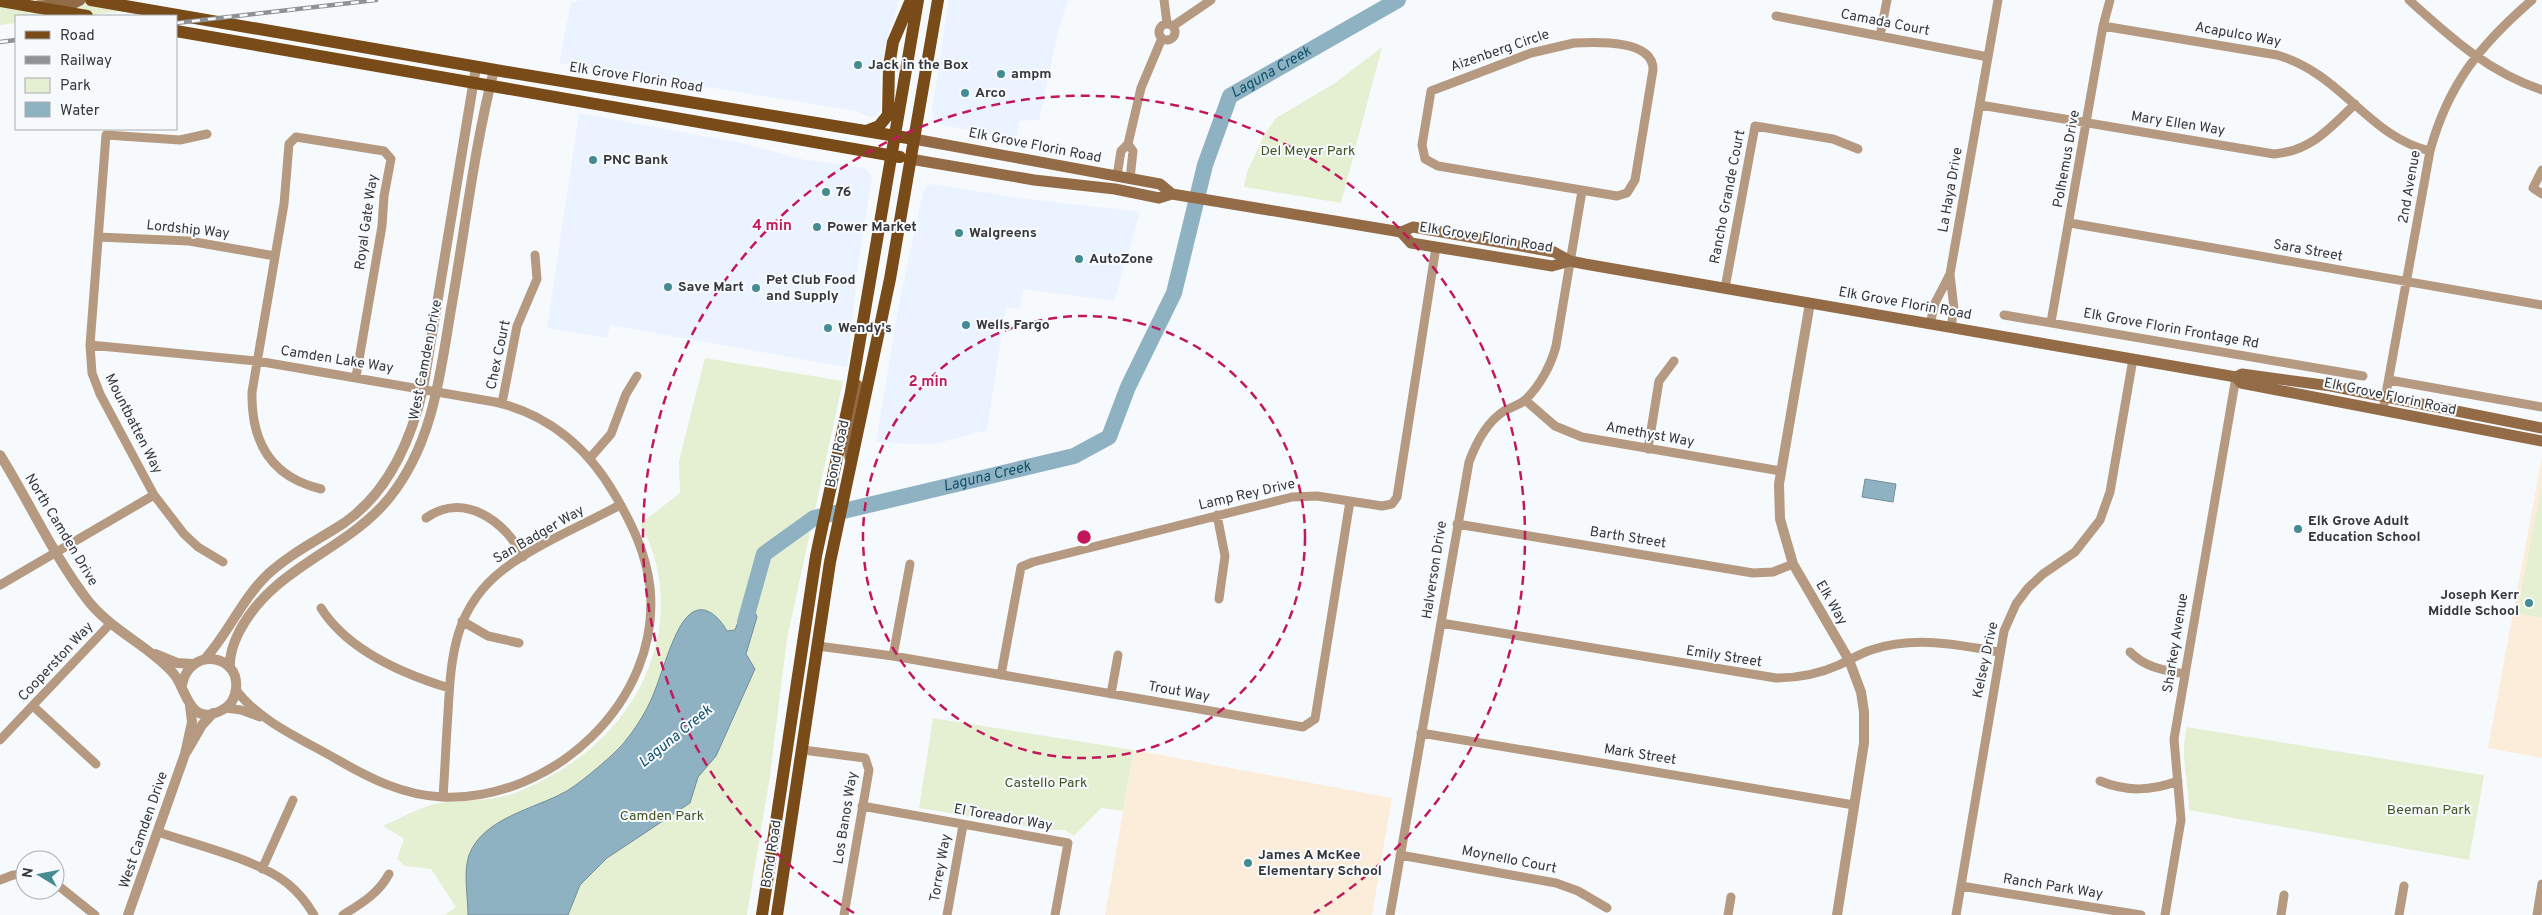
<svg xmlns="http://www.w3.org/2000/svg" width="2542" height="915" viewBox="0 0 2542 915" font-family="Overpass,sans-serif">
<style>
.built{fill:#eaf3ff}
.education{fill:#fcedda}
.green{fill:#e5f0d2}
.water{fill:#8fb2c3;stroke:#748d9a}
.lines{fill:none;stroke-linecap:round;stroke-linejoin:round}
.river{stroke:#8fb2c3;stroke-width:16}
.minor{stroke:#b59a81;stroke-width:9}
.tertiary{stroke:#b59a81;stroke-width:10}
.secondary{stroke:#936c47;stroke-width:11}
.primary{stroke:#794b18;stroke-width:12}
.rail-casing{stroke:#8f9295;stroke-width:4.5}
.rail{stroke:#f7fafd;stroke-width:2.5;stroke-dasharray:8;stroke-linecap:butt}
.ring{fill:none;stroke:#c2185b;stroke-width:2.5;stroke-dasharray:9 6}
.poi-dot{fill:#448c92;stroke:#f7fafd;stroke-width:2}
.labels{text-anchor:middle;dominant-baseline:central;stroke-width:4;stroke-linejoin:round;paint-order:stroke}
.street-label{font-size:14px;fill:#35373b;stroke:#f7fafd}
.poi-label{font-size:14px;font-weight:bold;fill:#35373b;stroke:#f7fafd;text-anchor:start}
.park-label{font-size:14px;fill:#445321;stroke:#f7fafd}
.water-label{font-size:15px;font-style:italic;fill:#0f526b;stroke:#f7fafd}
.centre{fill:#c2185b;stroke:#f7fafd;stroke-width:2.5}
.ring-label{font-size:15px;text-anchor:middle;font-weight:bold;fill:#c2185b;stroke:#f7fafd;stroke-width:4;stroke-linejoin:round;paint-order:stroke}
</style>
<rect width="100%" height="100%" fill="#f7fafd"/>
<path class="built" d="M589 0H899L885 47 880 75 881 110 875 117 867 116 856 111 559 63 571 2Z
M949 0H1068L1059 29 1039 120 1019 121 1016 139 937 124 933 119 932 110Z
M579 113 741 143 805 160 865 168 872 177 858 267 847 367 610 325 607 338 547 328Z
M932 184 1020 198 1140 212 1114 301 1023 289 1020 309 1006 307 987 430 934 444 882 443 876 441 899 303 923 192 927 186Z"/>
<path class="education" d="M2542 457V758L2488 748Z
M1134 750 1392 798 1372 915H1105Z"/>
<path class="green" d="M0 0H122L165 7 79 16H16V23L0 25Z
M1382 47 1341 203 1244 187 1247 172 1264 135 1276 118 1335 83Z
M705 358 843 381 787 639 770 776 747 915H445L456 907 431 869 405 866 397 859 404 839 383 826C399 819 423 805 440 803 469 799 493 803 522 790 563 773 603 744 628 707 665 654 673 580 640 524L680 493 679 461Z
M2542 484V618L2517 613Z
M933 718 1134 750 1123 811 1101 808 1074 836 1065 830H1048L919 808Z
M2187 727 2484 775 2469 860 2189 810C2189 782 2179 755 2187 727Z"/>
<path class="water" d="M1865 479 1896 484 1893 502 1862 497Z
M751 602 757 617 746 654 755 669 716 756 698 777 690 803 607 858 580 885 568 915H468C468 896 463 873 469 855 483 818 534 809 565 792 578 785 618 752 626 740 635 729 644 715 650 702 661 680 672 630 689 615 704 601 720 618 727 631L735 630 742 611Z"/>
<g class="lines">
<path class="river" id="s1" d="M745 622 764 554 814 518 1074 456 1109 437 1128 387 1174 293 1205 165 1230 96 1398 0"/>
<path class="minor" d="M1164 0 1167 23
M2409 0C2450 37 2488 72 2542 90
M1776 16 1988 57
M1159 32a8 8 0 1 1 16 0a8 8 0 1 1-16 0Z
M1173 26 1211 0
M2103 26 2277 55C2343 74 2367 136 2430 151
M1880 36 1887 0
M1574 43C1596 42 1654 39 1653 70L1635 180 1627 193 1617 196 1438 166 1425 159 1422 145 1431 91 1531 53Z
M1980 105 2274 154C2311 151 2330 128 2355 104
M207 134 180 140 106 135 90 345 92 373 100 394 154 495 184 534 198 547 223 562
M1128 144 1133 151 1130 179
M2542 170 2533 188 2542 194
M1117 176 1121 151 1128 144 1141 88 1162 38
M2070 223 2542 305
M98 237 189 241 275 256
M1950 274 1954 309 1951 327
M1725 288 1755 126 1833 139 1858 149
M2004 315 2363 376
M2051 322 2103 26 2110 0
M1930 324 1935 303 1950 274 1998 0
M90 345 257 361 495 402C548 414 588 448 615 495 632 524 646 553 650 587 662 701 552 802 442 797 403 795 371 779 338 760 304 740 260 722 236 690
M2389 380 2542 407
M1525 400 1555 426 1582 437 1781 471
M502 403 517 326 537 279 535 255
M2383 410 2430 151C2448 84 2481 44 2532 0
M1648 449 1659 381 1674 361
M590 458 611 434 626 394 637 376
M321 489C270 477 251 441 252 392L284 204 289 144 296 137 384 151 391 159 384 196 382 226 356 377
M1217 515 1225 556 1219 599
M426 518C463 491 506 521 523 557
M1457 524 1753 573 1773 572 1793 564
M0 585 154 495
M321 608C348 651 403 674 449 688
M462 621 488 636 519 643
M1441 623 1776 678C1798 678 1819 674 1839 665 1850 660 1859 654 1871 650 1914 636 1956 644 1999 652
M818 646 893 656 1303 727 1315 719 1350 501
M2130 652C2146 668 2163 670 2185 674
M893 656 910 564
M1001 675 1021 567 1033 562 1292 497 1317 496 1382 506 1392 504 1397 497 1436 247
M1111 694 1118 655
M33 706 96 764
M226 708 241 710 260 717
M1421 733 1854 805
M0 740 110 624
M803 750 865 758 869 770 844 915
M2100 781C2127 792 2151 791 2178 781
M443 797C445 769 446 741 448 713 451 656 454 607 504 569 537 544 583 525 620 505
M862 806 1068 843 1055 915
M158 832C196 845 256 859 287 883 298 892 307 903 314 915
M1400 855 1556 883 1578 891 1607 908
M262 869 293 800
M0 880 13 875 25 874
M55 883 95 915
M1961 886 2141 915
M343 915C362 903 378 894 389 874
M947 915 963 825
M1390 915 1469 462C1476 443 1487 422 1504 411 1511 407 1520 405 1525 400 1540 386 1551 365 1556 346L1582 191
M1728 915 1731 897
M1956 915 2004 631 2016 604 2028 588 2043 574 2075 552 2100 520 2110 492 2133 359
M2165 915 2181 820 2174 739 2236 377
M2281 915 2284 895
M2399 915 2404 886
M2537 915 2542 884"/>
<path class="tertiary" d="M1810 303 1779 484 1780 519 1793 564 1849 660 1861 692 1864 712V743L1837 915
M0 455C30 503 54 557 89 602 114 632 149 646 173 673 186 686 188 729 222 710 230 706 235 698 236 689 240 653 189 647 182 685
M155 654 177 663 193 664
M205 659C229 632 242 599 268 574 291 553 318 540 344 523 389 492 411 440 423 389L476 67
M230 668C229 655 233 644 239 632 273 566 346 552 390 497 433 443 440 375 451 309 465 230 474 148 494 70
M187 751 202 725 213 713
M128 915 185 754 192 722 190 706"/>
<path class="secondary" d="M38 6 72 4 80 0
M914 139 1160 184 1172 194
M910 159 1034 180 1115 189 1159 198 1172 194 1401 232 1413 227 1554 252 1570 261 1585 264 2236 377 2242 374 2331 386 2542 428
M1401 232 1411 243 1552 266 1570 261
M2236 377 2241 383 2542 441
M850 458 849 438 857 385"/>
<path class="primary" d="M91 0 507 72 914 139
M0 1 87 16
M176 31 900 157
M866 131 879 126 888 115 889 66 893 42 911 0
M762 915 816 556 851 392 918 0
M777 915 830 562 890 279 938 0"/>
<defs>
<path id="rail" d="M176 23 376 0
M0 42 16 40"/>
</defs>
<use href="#rail" class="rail-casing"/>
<use href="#rail" class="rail"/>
</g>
<g class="ring">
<circle cx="1084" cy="537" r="221"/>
<path d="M854 913A441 441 0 1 1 1314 913"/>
</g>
<g class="poi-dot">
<circle cx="858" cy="65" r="5"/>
<circle cx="1001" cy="74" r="5"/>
<circle cx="965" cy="93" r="5"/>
<circle cx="593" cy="160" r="5"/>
<circle cx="826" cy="192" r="5"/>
<circle cx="817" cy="227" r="5"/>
<circle cx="959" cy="233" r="5"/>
<circle cx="1079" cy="259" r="5"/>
<circle cx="668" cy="287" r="5"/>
<circle cx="756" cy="288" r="5"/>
<circle cx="966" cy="325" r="5"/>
<circle cx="828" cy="328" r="5"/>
<circle cx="2298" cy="529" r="5"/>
<circle cx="2529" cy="603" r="5"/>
<circle cx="1248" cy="863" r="5"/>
</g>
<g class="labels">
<g class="street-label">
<text transform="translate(1885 23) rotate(11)">Camada Court</text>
<text transform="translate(2238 35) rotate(10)">Acapulco Way</text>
<text transform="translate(1500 51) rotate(-19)">Aizenberg Circle</text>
<text transform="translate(636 78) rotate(9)">Elk Grove Florin Road</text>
<text transform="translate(2178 124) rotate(9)">Mary Ellen Way</text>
<text transform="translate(1035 146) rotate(11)">Elk Grove Florin Road</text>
<text transform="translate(2067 159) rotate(-80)">Polhemus Drive</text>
<text transform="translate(2410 187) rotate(-80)">2nd Avenue</text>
<text transform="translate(1951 190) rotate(-80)">La Haya Drive</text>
<text transform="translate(1728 197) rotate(-79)">Rancho Grande Court</text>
<text transform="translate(367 222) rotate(-82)">Royal Gate Way</text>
<text transform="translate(188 230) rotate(6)">Lordship Way</text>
<text transform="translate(1486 238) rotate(9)">Elk Grove Florin Road</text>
<text transform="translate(2308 251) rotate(10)">Sara Street</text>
<text transform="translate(1905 304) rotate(10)">Elk Grove Florin Road</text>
<text transform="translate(2171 329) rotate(10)">Elk Grove Florin Frontage Rd</text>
<text transform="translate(499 355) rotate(-78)">Chex Court</text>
<text transform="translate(337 360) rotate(9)">Camden Lake Way</text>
<text transform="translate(426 360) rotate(-79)">West Camden Drive</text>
<text transform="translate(2390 397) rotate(12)">Elk Grove Florin Road</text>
<text transform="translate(133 424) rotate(63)">Mountbatten Way</text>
<text transform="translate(1650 435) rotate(10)">Amethyst Way</text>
<text transform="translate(838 454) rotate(-78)">Bond Road</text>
<text transform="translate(1247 495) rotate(-13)">Lamp Rey Drive</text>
<text transform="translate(61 530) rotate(59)">North Camden Drive</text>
<text transform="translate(539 535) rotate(-30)">San Badger Way</text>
<text transform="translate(1628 538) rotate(9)">Barth Street</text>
<text transform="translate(1435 570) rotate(-81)">Halverson Drive</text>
<text transform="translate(1831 603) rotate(60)">Elk Way</text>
<text transform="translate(2176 643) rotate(-81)">Sharkey Avenue</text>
<text transform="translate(1724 657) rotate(9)">Emily Street</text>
<text transform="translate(1986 660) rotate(-78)">Kelsey Drive</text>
<text transform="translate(56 662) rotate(-47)">Cooperston Way</text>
<text transform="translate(1179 692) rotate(10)">Trout Way</text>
<text transform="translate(1640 755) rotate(9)">Mark Street</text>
<text transform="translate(846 818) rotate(-81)">Los Banos Way</text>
<text transform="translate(1003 818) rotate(10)">El Toreador Way</text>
<text transform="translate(144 830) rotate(-71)">West Camden Drive</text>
<text transform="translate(772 854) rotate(-81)">Bond Road</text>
<text transform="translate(1509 860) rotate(11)">Moynello Court</text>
<text transform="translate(941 868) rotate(-80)">Torrey Way</text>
<text transform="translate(2053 887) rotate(9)">Ranch Park Way</text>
</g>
<g class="poi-label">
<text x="868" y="65">Jack in the Box</text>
<text x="1011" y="74">ampm</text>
<text x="975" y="93">Arco</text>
<text x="603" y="160">PNC Bank</text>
<text x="836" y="192">76</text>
<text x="827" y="227">Power Market</text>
<text x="969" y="233">Walgreens</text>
<text x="1089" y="259">AutoZone</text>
<text x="766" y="280">Pet Club Food<tspan x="766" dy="16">and Supply</tspan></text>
<text x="678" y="287">Save Mart</text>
<text x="976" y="325">Wells Fargo</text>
<text x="838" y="328">Wendy's</text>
<text x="2308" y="521">Elk Grove Adult<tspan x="2308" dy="16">Education School</tspan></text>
<text x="2519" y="595" text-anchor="end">Joseph Kerr<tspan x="2519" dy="16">Middle School</tspan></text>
<text x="1258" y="855">James A McKee<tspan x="1258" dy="16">Elementary School</tspan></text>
</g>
<g class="park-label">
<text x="1308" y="151">Del Meyer Park</text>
<text x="1046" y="783">Castello Park</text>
<text x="2429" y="810">Beeman Park</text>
<text x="662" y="816">Camden Park</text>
</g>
<g class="water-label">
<text stroke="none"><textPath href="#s1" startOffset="850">Laguna Creek</textPath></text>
<text stroke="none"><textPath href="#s1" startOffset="310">Laguna Creek</textPath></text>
<text transform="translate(676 737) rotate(-39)">Laguna Creek</text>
</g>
</g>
<circle cx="1084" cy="537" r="8" class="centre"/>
<g class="ring-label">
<text x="772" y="230">4 min</text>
<text x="928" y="386">2 min</text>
</g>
<rect x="15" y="15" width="162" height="115" fill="#f7fafd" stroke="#a9acaf"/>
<rect x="25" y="31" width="25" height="8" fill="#794b18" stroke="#a9acaf"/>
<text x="60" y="40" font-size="15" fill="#35373b">Road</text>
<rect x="25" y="56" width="25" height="8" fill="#8f9295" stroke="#a9acaf"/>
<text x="60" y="65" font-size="15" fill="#35373b">Railway</text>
<rect x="25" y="78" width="25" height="15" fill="#e5f0d2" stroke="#a9acaf"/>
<text x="60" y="90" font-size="15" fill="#35373b">Park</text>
<rect x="25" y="102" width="25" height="15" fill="#8fb2c3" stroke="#a9acaf"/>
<text x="60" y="115" font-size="15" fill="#35373b">Water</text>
<g transform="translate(40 875) rotate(280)"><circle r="24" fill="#f7fafd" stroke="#a9acaf"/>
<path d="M0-4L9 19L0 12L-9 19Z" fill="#448c92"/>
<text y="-8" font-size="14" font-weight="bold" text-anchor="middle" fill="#35373b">N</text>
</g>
</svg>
